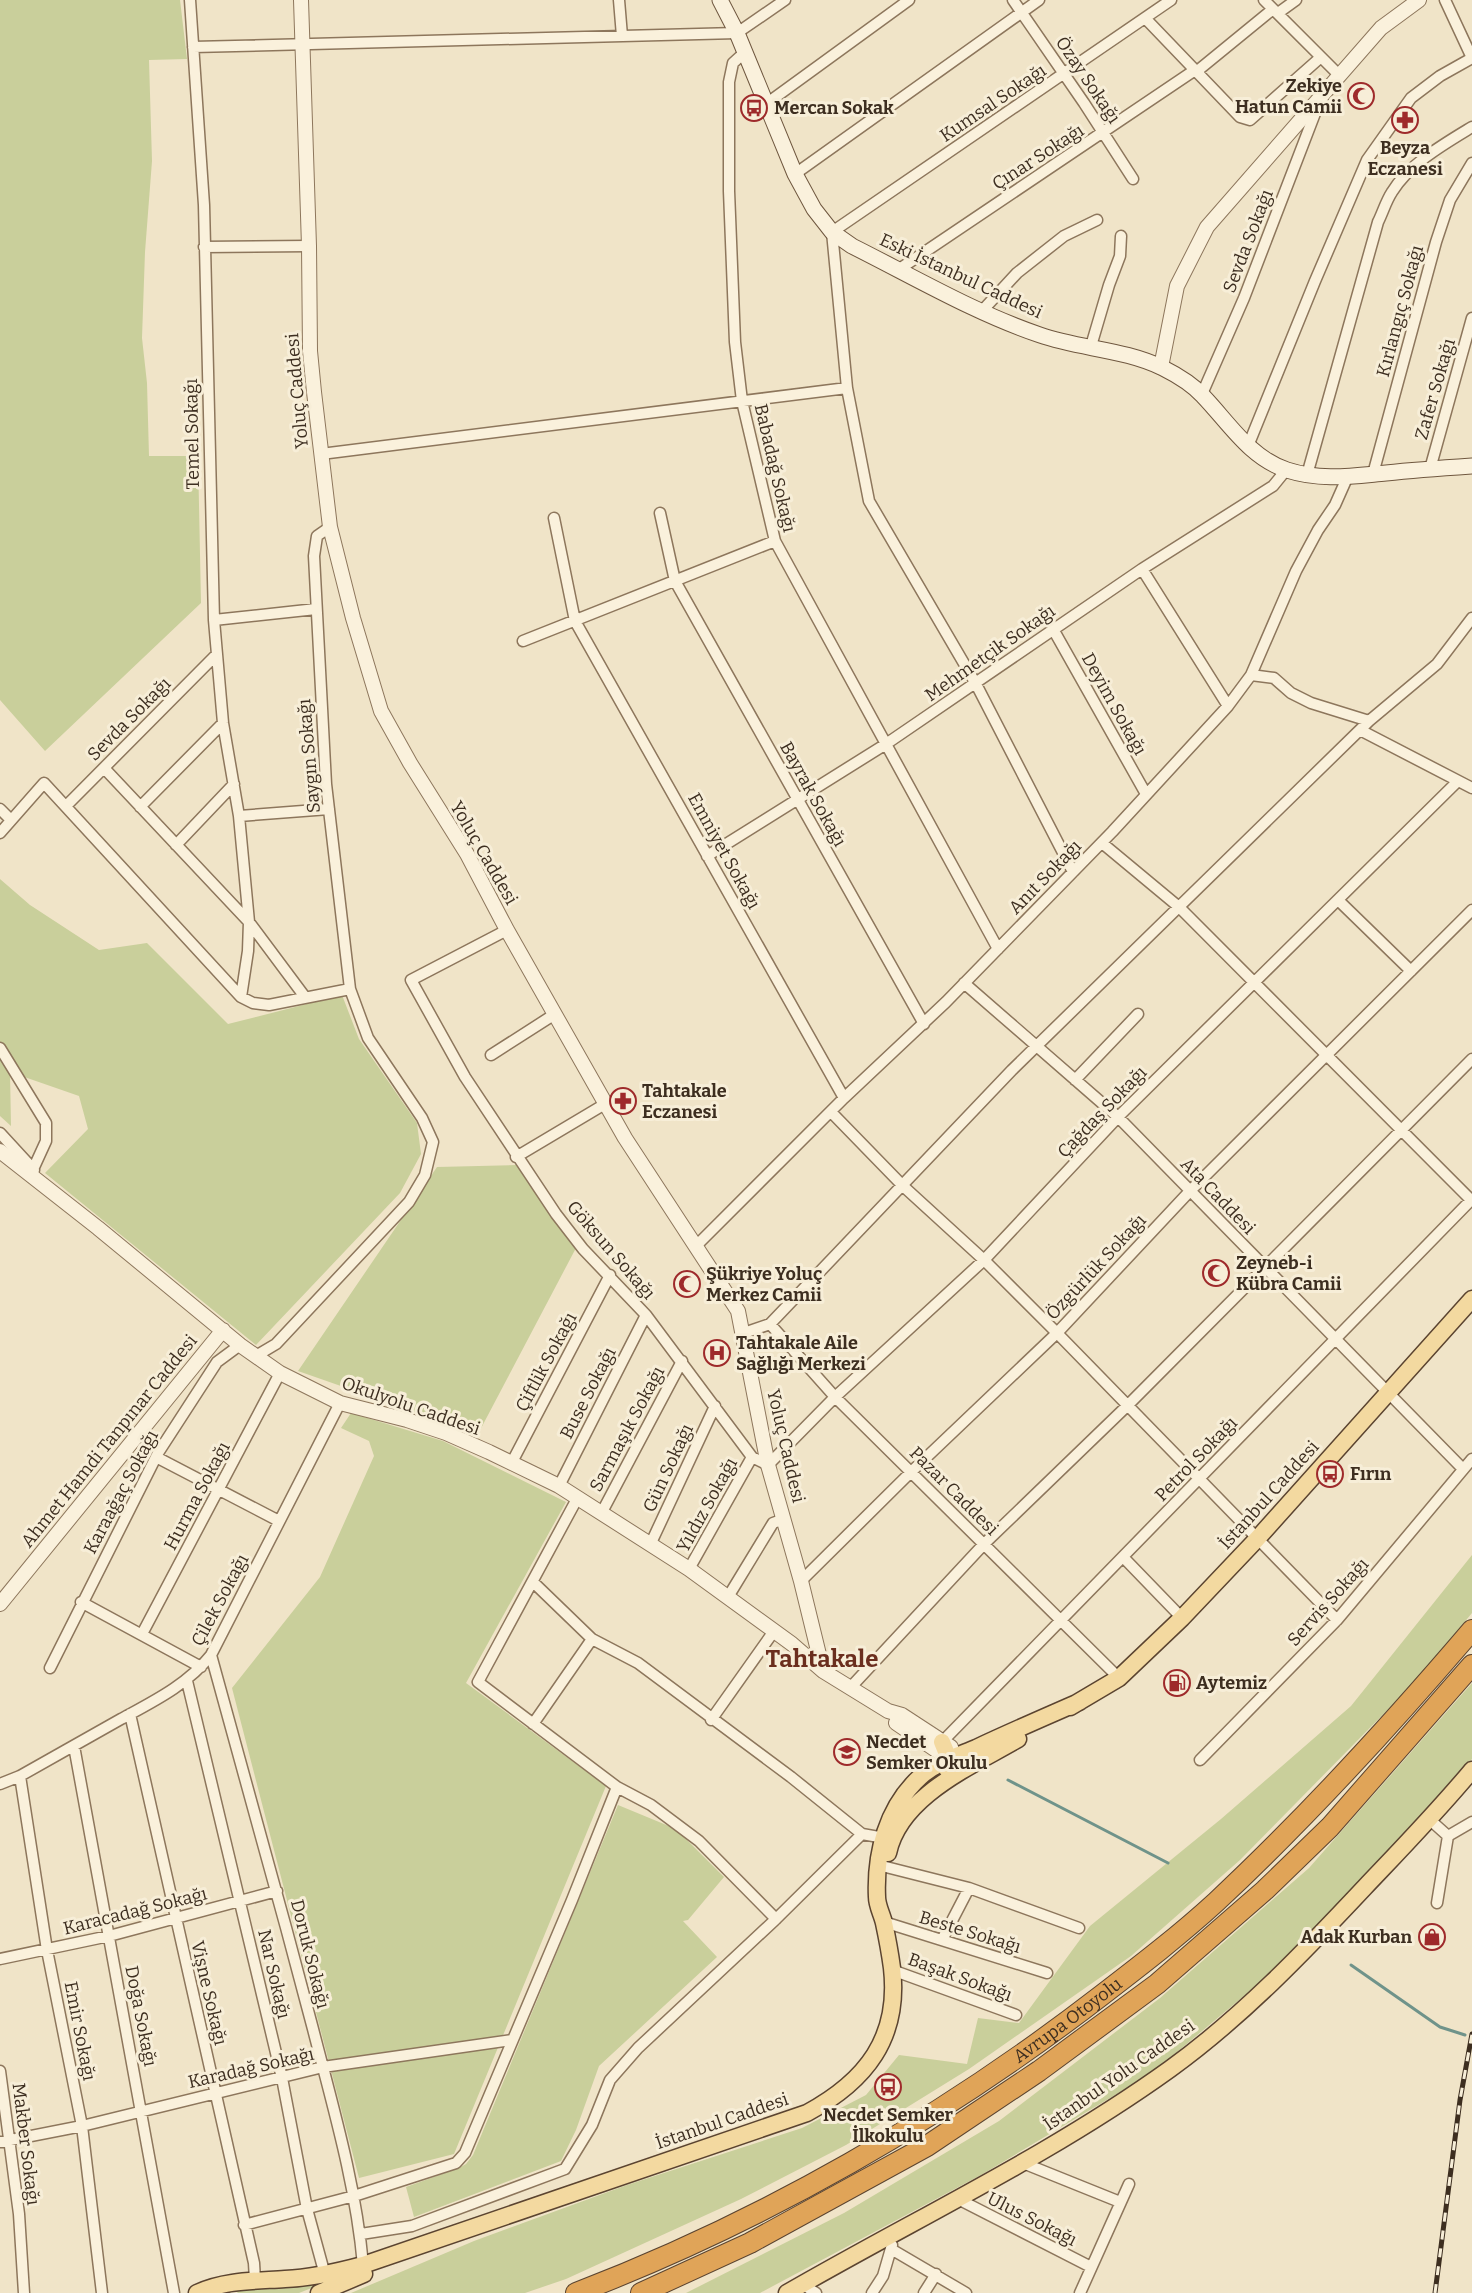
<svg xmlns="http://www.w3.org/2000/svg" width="1472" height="2293" viewBox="0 0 1472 2293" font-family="Bitter,serif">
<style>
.green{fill:#c9cf9b}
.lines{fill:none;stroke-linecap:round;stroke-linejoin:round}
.stream{stroke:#6f938a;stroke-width:3}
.minor-casing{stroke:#8d765c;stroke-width:13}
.tertiary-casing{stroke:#8d765c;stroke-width:16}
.secondary-casing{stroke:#6f573f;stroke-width:17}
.primary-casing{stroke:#5b4430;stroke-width:19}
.motorway-casing{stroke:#5b4430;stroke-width:22}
.minor{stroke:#faf1dc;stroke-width:10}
.tertiary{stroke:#faf1dc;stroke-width:14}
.secondary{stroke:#faf1dc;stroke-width:15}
.primary{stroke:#f3d9a0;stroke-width:16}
.motorway{stroke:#e0a458;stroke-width:20}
.rail-casing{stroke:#3d2e20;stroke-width:5}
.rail{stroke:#f7eed8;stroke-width:3;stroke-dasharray:9;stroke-linecap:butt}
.labels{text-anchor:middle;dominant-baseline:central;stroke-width:6;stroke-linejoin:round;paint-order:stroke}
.street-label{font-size:18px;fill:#3d2e20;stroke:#f7eed8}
.poi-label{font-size:18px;font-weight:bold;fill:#3d2e20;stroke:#f7eed8;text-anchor:start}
.district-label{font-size:24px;font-weight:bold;fill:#6b2e1e;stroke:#f7eed8}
</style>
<rect width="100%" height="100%" fill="#f0e4c8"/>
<path class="green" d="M0 0H180L187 59 149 60 152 161 145 252 142 338 147 383 149 456H198L201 603 45 751 0 700Z
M0 879 30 905 99 950 147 943 228 1024 342 995 359 1039 417 1123 421 1154 400 1193 256 1345 45 1173 88 1129 79 1096 10 1072 11 1126 0 1116Z
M516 1165 576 1248 478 1434 298 1371 437 1167Z
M351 1413 443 1441 566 1502 466 1683 606 1786 454 2154 359 2178 232 1688 320 1577 374 1456 369 1441 341 1428Z
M1472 1555V1613L1414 1683 1240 1860 1131 1956 969 2069 846 2145 741 2199 566 2279 525 2293H351L474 2241 627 2185 802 2128 866 2095 899 2055 967 2064 978 2018 1019 2023 1090 1926 1221 1819 1351 1706Z
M1472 1683V1759L1413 1828 1282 1964 1152 2073 981 2175 760 2293H686L844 2213 999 2121 1160 1998 1309 1868Z
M618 1805 676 1829 724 1877 688 1920 683 1921 717 1957 599 2066 576 2130 561 2161 414 2217 406 2187 459 2168 466 2164 473 2155Z
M319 2285 299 2293H238L233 2288Z"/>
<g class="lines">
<path class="stream" d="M1008 1780 1168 1863
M1351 1965 1440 2027 1465 2035"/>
<defs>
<path id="minor" d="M190 0 204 205 214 620
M619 0 622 36
M1013 0 1084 103 1133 179
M1264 0 1340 76
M1445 0 1472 58
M1278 13 1296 0
M1145 18 1240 117 1250 120 1321 57
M193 47 737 33 785 0
M744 53 733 63 729 82V191L735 342 742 401 775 541 998 949
M1196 72 1273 9
M766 104 909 0
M795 174 1039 0
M204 247 309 246
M898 270 1195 70
M982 311 1017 273 1064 236 1097 220
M1091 346 1109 285 1120 256 1121 236
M1202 394 1244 298 1319 103
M1248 446 1315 281 1367 160 1411 98 1440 76 1472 58
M321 454 847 388
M1430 469 1472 318
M1373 474 1436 242 1450 200 1472 163
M1307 475 1378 222C1383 212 1386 201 1392 192 1409 164 1444 144 1472 127
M660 513 675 581 924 1024
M554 518 575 621 844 1098
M1142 569 1228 706
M1053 629 1146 794
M523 641 775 541
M1251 675 1274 678 1291 693 1311 703 1369 721
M1360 730 1472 788
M104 768 249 922 305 997
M66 806 216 655
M140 807 223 723
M0 809 11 820
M239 816 329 809
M0 833 44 783 241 997 253 1003 269 1005 350 989
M1102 843 1179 907 1472 1201
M176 845 234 784
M707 856 886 744 1142 569 1273 486 1286 470
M1073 872 976 684 869 501 847 388 832 232 1171 0
M1338 900 1411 971
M507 930 411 980 465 1077 556 1214 583 1249 646 1315 752 1457 768 1465 835 1397 984 1260 1118 1117 1458 781
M964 983 1118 1117 1463 1469
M241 997 248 951 249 922 239 816 223 723 214 620 316 609
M0 1048 46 1123V1141L30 1176
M491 1055 555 1014
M1075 1080 1138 1014
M832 1113 903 1186 984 1260 1057 1333 1337 1620
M0 1133 34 1170
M516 1157 605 1104
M696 1246 844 1098 946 1002 1112 832 1228 706 1251 675 1296 571 1318 530 1335 505 1347 478
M770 1324 835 1397 1119 1678
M744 1333 770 1324 1012 1070 1369 721 1437 664 1472 618
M256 1356 276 1344 409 1202 425 1175 433 1142 422 1118 368 1038 350 989 326 784 314 556 317 536 330 527
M156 1457 279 1521
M511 1464 610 1275
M559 1486 646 1315
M578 1497 478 1682 617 1787 651 1805 699 1841 776 1919
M602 1512 682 1361
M651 1543 715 1406
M1123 1557 1182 1618
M689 1569 752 1457
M801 1581 911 1472 1057 1333 1190 1191 1472 910
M533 1582 592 1639 638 1663 791 1777 862 1834 890 1839
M728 1597 773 1523 784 1519
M81 1602 201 1667
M142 1634 280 1373
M211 1655C246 1779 280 1904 313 2029 333 2107 356 2185 363 2265
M50 1668 158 1453 217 1362 240 1345
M187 1681 282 2078 307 2209 325 2275
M850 1688 984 1544 1128 1405 1472 1059
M130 1714 254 2263 255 2280
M711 1720 774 1631
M533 1724 592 1639
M942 1742 1472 1199
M74 1746 174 2293
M1200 1760 1337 1620 1472 1459
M20 1776 47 1950 82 2126 102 2293
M0 1784 20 1776C54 1757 87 1738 121 1719 154 1701 187 1685 211 1655L340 1403
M1429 1819 1448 1836
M1448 1836 1472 1822
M886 1867 969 1888 1079 1928
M1437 1903 1448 1836
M884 1922 1047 1973
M942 1940 969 1888
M0 1959 109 1936 277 1891
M892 1970 1016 2015
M0 2071 19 2214 24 2293
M0 2142 82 2126 323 2067 512 2040
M1023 2163 1120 2202
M958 2199 1091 2267
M244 2225 354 2196 456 2163 465 2153 572 1900 617 1787
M361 2234 412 2226 565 2169 592 2125 610 2080 638 2048 776 1919 862 1834
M891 2249 966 2293
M802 2284 816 2293
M872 2293 883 2276 892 2245
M924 2293 936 2274
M1080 2293 1129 2184"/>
<path id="tertiary" d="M301 0 309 246 310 351 314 392 330 527 353 618 381 711 410 763 467 854 507 930 625 1138 738 1311 768 1465 801 1581 823 1671
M1161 367 1177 286 1207 227 1381 28 1419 0
M0 1151 98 1228 240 1345 280 1373 340 1403 407 1420 446 1433 489 1452 559 1486 689 1569 792 1644 823 1671 888 1711 902 1715 951 1747
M0 1604 223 1330
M896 1723 949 1759"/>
<path id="secondary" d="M720 0 737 33 795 174 814 209 832 232 852 246C914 277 975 313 1040 335 1080 349 1124 349 1163 368 1177 375 1193 385 1203 396 1229 423 1250 458 1287 470 1321 481 1352 476 1386 473 1415 470 1443 468 1472 466"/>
<path id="primary" d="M1070 1707 1119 1678 1182 1618 1257 1539 1472 1299
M942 1742 949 1759 947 1769
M888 1853C900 1796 972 1766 1018 1739
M197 2293C225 2280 255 2281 285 2279 312 2278 337 2272 363 2265L807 2113C866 2081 900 2038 892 1968 890 1953 887 1937 884 1923 882 1914 877 1906 877 1897 875 1853 887 1807 920 1777 935 1763 957 1756 976 1748 1010 1732 1045 1717 1079 1702
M319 2293 364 2274
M787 2293C915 2219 1049 2156 1170 2069 1242 2017 1304 1952 1365 1887 1401 1849 1438 1811 1472 1770"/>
<g id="motorway">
<path id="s1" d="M576 2293C764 2221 943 2118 1102 1995 1141 1965 1180 1935 1216 1902 1307 1817 1391 1725 1472 1630"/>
<path d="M641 2293 750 2243 927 2146 1039 2071 1157 1984 1265 1890 1330 1827 1472 1665"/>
</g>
</defs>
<use href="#minor" class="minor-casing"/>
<use href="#tertiary" class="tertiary-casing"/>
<use href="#secondary" class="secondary-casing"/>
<use href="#primary" class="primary-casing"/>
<use href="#motorway" class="motorway-casing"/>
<use href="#minor" class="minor"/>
<use href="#tertiary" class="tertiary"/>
<use href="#secondary" class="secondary"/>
<use href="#primary" class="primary"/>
<use href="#motorway" class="motorway"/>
<defs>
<path id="rail" d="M1435 2293 1460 2100 1472 2034"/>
</defs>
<use href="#rail" class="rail-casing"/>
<use href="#rail" class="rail"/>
</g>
<defs>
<symbol id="mosque-ring" viewBox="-11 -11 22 22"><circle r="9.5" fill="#f7eed8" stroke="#9e2a2b" stroke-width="1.5"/><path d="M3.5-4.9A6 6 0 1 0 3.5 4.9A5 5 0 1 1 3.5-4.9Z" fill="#9e2a2b"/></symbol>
<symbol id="bus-ring" viewBox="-11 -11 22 22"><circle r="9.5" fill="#f7eed8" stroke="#9e2a2b" stroke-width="1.5"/><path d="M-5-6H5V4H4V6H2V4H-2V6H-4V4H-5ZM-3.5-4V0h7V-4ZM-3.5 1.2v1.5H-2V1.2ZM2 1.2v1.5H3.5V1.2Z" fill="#9e2a2b"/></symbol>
<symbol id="pharmacy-ring" viewBox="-11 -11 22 22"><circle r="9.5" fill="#f7eed8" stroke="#9e2a2b" stroke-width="1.5"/><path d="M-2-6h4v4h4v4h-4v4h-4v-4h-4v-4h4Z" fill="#9e2a2b"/></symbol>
<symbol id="hospital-ring" viewBox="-11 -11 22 22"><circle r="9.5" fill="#f7eed8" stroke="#9e2a2b" stroke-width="1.5"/><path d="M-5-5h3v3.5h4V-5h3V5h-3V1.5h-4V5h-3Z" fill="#9e2a2b"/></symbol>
<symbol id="fuel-ring" viewBox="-11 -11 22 22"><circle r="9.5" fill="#f7eed8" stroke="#9e2a2b" stroke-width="1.5"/><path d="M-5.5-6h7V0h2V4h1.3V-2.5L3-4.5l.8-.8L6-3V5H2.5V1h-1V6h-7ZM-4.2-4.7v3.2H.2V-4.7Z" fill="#9e2a2b"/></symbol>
<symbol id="school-ring" viewBox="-11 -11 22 22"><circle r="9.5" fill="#f7eed8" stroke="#9e2a2b" stroke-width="1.5"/><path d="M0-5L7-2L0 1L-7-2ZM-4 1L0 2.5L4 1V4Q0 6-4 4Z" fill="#9e2a2b"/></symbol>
<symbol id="shop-ring" viewBox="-11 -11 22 22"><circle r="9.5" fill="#f7eed8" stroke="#9e2a2b" stroke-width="1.5"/><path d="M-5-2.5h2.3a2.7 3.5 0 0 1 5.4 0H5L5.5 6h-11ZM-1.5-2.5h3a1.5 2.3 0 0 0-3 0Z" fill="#9e2a2b"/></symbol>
</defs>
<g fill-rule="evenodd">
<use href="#mosque-ring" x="1346" y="81" width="30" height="30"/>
<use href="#bus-ring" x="739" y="93" width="30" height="30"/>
<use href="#pharmacy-ring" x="1390" y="105" width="30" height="30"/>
<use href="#pharmacy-ring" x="608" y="1086" width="30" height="30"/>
<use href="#mosque-ring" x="1201" y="1258" width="30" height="30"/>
<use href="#mosque-ring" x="672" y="1269" width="30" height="30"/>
<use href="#hospital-ring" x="702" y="1338" width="30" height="30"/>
<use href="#bus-ring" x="1315" y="1459" width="30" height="30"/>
<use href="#fuel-ring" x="1162" y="1668" width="30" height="30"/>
<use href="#school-ring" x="832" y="1737" width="30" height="30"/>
<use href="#shop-ring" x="1417" y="1922" width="30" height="30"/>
<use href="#bus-ring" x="873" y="2072" width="30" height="30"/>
</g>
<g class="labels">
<g class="street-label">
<text transform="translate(1088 80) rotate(56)">Özay Sokağı</text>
<text transform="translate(993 103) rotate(-34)">Kumsal Sokağı</text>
<text transform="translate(1038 157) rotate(-33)">Çınar Sokağı</text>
<text transform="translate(1248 241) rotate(-69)">Sevda Sokağı</text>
<text transform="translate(961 276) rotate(25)">Eski İstanbul Caddesi</text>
<text transform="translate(1400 311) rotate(-75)">Kırlangıç Sokağı</text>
<text transform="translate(1435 389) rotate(-74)">Zafer Sokağı</text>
<text transform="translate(297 391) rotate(-95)">Yoluç Caddesi</text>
<text transform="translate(192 434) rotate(-91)">Temel Sokağı</text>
<text transform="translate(775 468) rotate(77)">Babadağ Sokağı</text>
<text transform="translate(990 653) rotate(-35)">Mehmetçik Sokağı</text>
<text transform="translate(1114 704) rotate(61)">Deyim Sokağı</text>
<text transform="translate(129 719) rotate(-45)">Sevda Sokağı</text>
<text transform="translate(309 756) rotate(-95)">Saygın Sokağı</text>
<text transform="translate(813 794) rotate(61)">Bayrak Sokağı</text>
<text transform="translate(724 851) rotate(61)">Emniyet Sokağı</text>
<text transform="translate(484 853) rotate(60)">Yoluç Caddesi</text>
<text transform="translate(1045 877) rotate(-46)">Anıt Sokağı</text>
<text transform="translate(1102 1112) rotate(-46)">Çağdaş Sokağı</text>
<text transform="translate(1218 1196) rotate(46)">Ata Caddesi</text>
<text transform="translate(611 1250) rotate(49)">Göksun Sokağı</text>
<text transform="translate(1096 1267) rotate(-47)">Özgürlük Sokağı</text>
<text transform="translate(546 1362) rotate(-62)">Çiftlik Sokağı</text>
<text transform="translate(588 1393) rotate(-63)">Buse Sokağı</text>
<text transform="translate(411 1406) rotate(19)">Okulyolu Caddesi</text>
<text transform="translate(627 1429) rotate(-62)">Sarmaşık Sokağı</text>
<text transform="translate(109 1441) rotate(-51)">Ahmet Hamdi Tanpınar Caddesi</text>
<text transform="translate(786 1446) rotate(77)">Yoluç Caddesi</text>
<text transform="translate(1196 1459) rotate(-46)">Petrol Sokağı</text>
<text transform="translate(668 1468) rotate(-65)">Gün Sokağı</text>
<text transform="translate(954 1491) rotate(45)">Pazar Caddesi</text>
<text transform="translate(121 1492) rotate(-62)">Karaağaç Sokağı</text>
<text transform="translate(1269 1495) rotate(-48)">İstanbul Caddesi</text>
<text transform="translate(197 1496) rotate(-62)">Hurma Sokağı</text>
<text transform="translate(707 1505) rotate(-61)">Yıldız Sokağı</text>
<text transform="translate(220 1600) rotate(-62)">Çilek Sokağı</text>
<text transform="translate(1328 1602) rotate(-48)">Servis Sokağı</text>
<text transform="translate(135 1911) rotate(-14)">Karacadağ Sokağı</text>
<text transform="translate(970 1932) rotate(17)">Beste Sokağı</text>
<text transform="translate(310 1954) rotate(76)">Doruk Sokağı</text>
<text transform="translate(274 1974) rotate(77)">Nar Sokağı</text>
<text transform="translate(960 1977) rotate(20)">Başak Sokağı</text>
<text transform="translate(209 1993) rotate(77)">Vişne Sokağı</text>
<text transform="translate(141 2016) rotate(79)">Doğa Sokağı</text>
<text stroke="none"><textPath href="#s1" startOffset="564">Avrupa Otoyolu</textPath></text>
<text transform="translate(80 2031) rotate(79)">Emir Sokağı</text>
<text transform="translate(251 2068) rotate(-13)">Karadağ Sokağı</text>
<text transform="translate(1119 2075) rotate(-35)">İstanbul Yolu Caddesi</text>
<text transform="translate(722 2121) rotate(-19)">İstanbul Caddesi</text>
<text transform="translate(26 2144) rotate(83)">Makber Sokağı</text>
<text transform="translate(1032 2219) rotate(27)">Ulus Sokağı</text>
</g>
<g class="poi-label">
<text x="1342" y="86" text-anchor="end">Zekiye<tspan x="1342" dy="21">Hatun Camii</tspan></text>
<text x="774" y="108">Mercan Sokak</text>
<text x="1405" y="148" text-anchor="middle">Beyza<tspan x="1405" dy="21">Eczanesi</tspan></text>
<text x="642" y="1091">Tahtakale<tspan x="642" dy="21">Eczanesi</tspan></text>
<text x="1236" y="1263">Zeyneb-i<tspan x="1236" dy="21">Kübra Camii</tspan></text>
<text x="706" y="1274">Şükriye Yoluç<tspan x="706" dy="21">Merkez Camii</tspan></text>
<text x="736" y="1343">Tahtakale Aile<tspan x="736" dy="21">Sağlığı Merkezi</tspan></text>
<text x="1350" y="1474">Fırın</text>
<text x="1196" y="1683">Aytemiz</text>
<text x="866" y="1742">Necdet<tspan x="866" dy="21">Semker Okulu</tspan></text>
<text x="1412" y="1937" text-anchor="end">Adak Kurban</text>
<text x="888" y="2115" text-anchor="middle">Necdet Semker<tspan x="888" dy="21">İlkokulu</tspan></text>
</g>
<g class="district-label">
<text x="822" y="1659">Tahtakale</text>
</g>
</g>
</svg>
